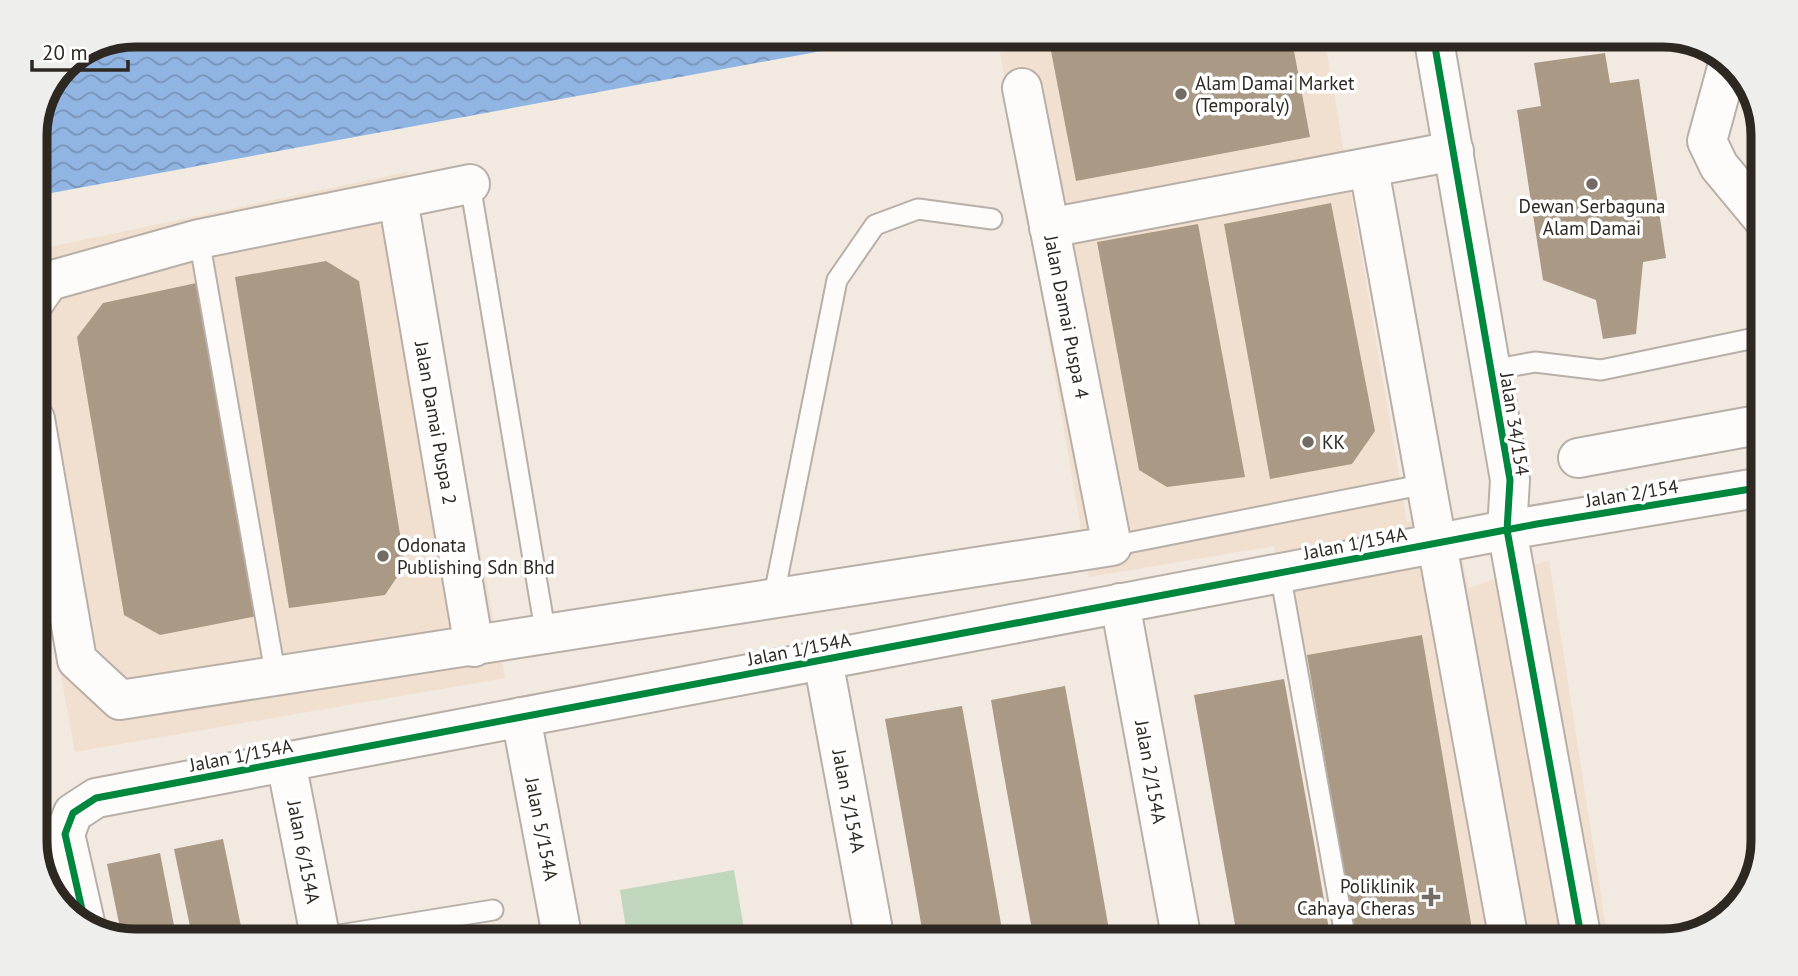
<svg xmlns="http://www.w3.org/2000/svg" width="1798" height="976" viewBox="0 0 1798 976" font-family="'PT Sans',sans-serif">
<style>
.built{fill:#f1e0d0}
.pitch{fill:#c0d7be}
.water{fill:url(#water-waves)}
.building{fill:#a99985}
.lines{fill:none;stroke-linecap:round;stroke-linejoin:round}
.service-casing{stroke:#b7afa8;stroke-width:23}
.minor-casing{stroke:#b7afa8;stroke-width:42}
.tertiary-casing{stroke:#b7afa8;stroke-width:42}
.service{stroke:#fdfcfa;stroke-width:19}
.minor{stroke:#fdfcfa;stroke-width:38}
.tertiary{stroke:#fdfcfa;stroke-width:38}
.cycleway-casing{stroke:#fff;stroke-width:11}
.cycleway{stroke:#00873e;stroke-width:7}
.poi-dot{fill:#736c64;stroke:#fff;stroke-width:2.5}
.labels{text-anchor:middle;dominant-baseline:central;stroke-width:7;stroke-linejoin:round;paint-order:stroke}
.poi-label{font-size:19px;fill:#2e2822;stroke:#fff;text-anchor:start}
.street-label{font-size:19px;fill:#2e2822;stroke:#fff}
.rim{fill:none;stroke:#2e2822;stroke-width:9}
</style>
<defs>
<pattern id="water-waves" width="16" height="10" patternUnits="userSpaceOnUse" patternTransform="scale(1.75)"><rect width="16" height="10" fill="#91b5e3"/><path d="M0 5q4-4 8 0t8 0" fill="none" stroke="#7793b8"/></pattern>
</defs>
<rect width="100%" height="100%" fill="#f2e9e0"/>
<path class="built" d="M1101 35H1324L1407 522 1452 514 1469 588 1549 560 1608 941H1343L1274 546 1089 577 1000 52Z
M407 172 505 678 75 752 35 535V250Z"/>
<path class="pitch" d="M734 870 746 941H628L620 890Z"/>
<path class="water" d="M154 35H908L35 196V129L65 64 125 39Z"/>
<path class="building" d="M1138 35H1291L1310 137 1076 181 1051 51Z
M1605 53 1610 83 1639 79 1666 258 1643 262 1636 334 1603 339 1596 300 1543 280 1517 110 1541 106 1534 63Z
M1331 203 1375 431 1352 464 1270 479 1224 224Z
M1198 224 1245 477 1167 487 1139 470 1097 242Z
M326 261 359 281 405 565 385 595 289 608 235 277Z
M201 282 257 616 160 635 124 615 77 337 103 303Z
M1422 635 1474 941H1356L1307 655Z
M1284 679 1315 848 1331 941H1238L1224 864 1194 695Z
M1065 686 1087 806 1111 941H1034L1001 759 991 700Z
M962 706 985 833 1004 941H924L913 877 885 719Z
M223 839 244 941H193L174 849Z
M160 853 177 941 122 938 107 864Z
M485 934 486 941H455V940Z"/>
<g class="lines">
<defs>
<path id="service" d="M470 184 546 636
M199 239 276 678
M1491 370 1535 362 1601 370 1750 339
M1112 546 1426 484
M1280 573 1346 941
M773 600 837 280 875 225 918 209 992 219
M321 938 493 910"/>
<path id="minor" d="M1728 64 1707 141 1719 166 1763 219
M1369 169 1509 941
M398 199 474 647
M1049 228 1454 151
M35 301 49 281 199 239 470 184
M35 419 77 660 120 700 1112 546 1022 88
M1578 458 1763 424
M1120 603 1182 941
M823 660 875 941
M521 717 563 941
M286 762 321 941
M86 927 65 834 73 813 96 798 1507 530"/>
<path id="tertiary" d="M1433 35 1510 480 1507 530 1582 941
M1507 530 1763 487"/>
</defs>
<use href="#service" class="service-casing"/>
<use href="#minor" class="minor-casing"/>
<use href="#tertiary" class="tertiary-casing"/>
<use href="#service" class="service"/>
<use href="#minor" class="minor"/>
<use href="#tertiary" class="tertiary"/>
<defs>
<path id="cycleway" d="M1433 35 1510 480 1507 530 1582 941
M86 927 65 834 73 813 96 798 1537 524 1763 487"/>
</defs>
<use href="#cycleway" class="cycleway-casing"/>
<use href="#cycleway" class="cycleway"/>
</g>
<g class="poi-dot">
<circle cx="1181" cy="94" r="7"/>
<circle cx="1592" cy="184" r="7"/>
<circle cx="1308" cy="442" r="7"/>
<circle cx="383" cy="556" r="7"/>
<path d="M1427.5 886.5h7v7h7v7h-7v7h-7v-7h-7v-7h7z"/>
</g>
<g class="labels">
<g class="poi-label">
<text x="1195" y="83">Alam Damai Market<tspan x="1195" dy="22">(Temporaly)</tspan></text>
<text x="1592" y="206" text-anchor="middle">Dewan Serbaguna<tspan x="1592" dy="22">Alam Damai</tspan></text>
<text x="1322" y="442">KK</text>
<text x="397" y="545">Odonata<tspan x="397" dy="22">Publishing Sdn Bhd</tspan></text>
<text x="1415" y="886" text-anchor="end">Poliklinik<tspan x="1415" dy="22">Cahaya Cheras</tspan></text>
</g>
<g class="street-label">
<text transform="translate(1067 317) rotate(79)">Jalan Damai Puspa 4</text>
<text transform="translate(436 423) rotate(80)">Jalan Damai Puspa 2</text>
<text transform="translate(1515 424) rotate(81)">Jalan 34/154</text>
<text transform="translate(1632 493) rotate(-9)">Jalan 2/154</text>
<text transform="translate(1355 543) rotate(-11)">Jalan 1/154A</text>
<text transform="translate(799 649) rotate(-11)">Jalan 1/154A</text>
<text transform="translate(241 755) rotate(-11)">Jalan 1/154A</text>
<text transform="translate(1151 772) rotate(80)">Jalan 2/154A</text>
<text transform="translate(849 801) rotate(79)">Jalan 3/154A</text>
<text transform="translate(542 829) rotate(79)">Jalan 5/154A</text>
<text transform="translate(304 852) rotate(79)">Jalan 6/154A</text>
</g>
</g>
<path d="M0 0H1798V976H0ZM135 47H1663A88 88 0 0 1 1751 135V841A88 88 0 0 1 1663 929H135A88 88 0 0 1 47 841V135A88 88 0 0 1 135 47Z" fill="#eeeeed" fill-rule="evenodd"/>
<path class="rim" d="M135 47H1663A88 88 0 0 1 1751 135V841A88 88 0 0 1 1663 929H135A88 88 0 0 1 47 841V135A88 88 0 0 1 135 47Z"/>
<path d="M32 60v10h96v-10" fill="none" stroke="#2e2822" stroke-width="3.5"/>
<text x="42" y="60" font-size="21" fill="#2e2822" stroke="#ffffff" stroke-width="5" paint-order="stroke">20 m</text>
</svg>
